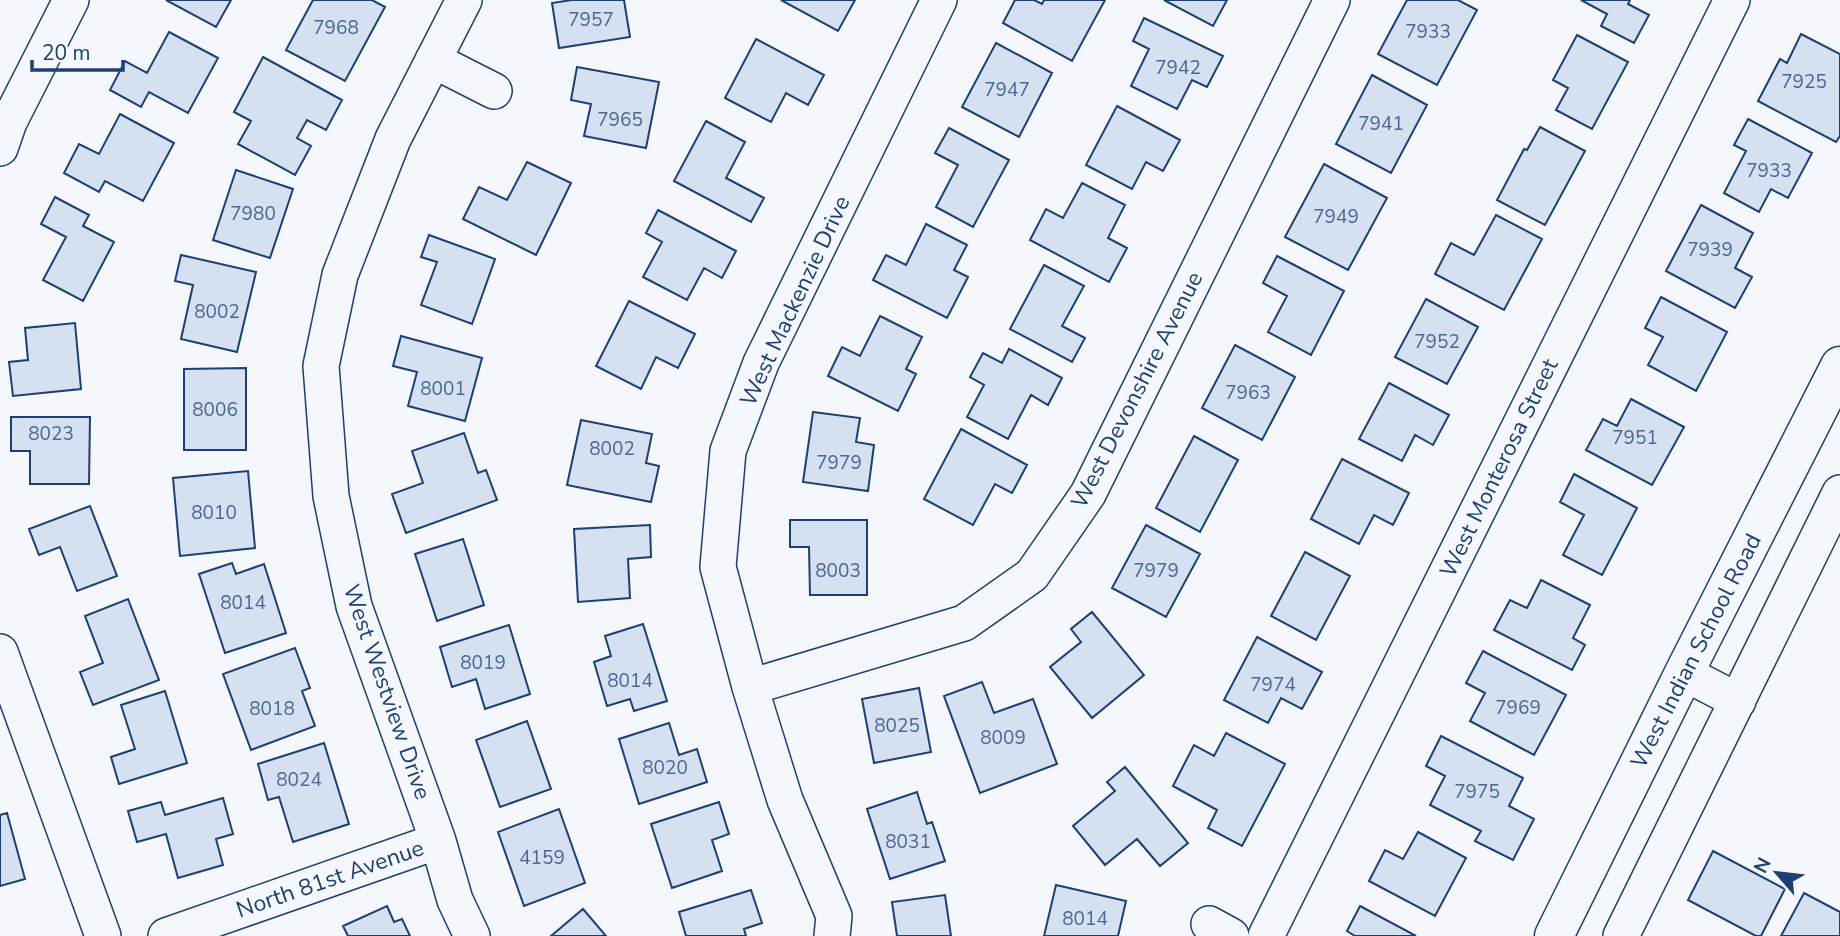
<svg xmlns="http://www.w3.org/2000/svg" width="1840" height="936" viewBox="0 0 1840 936" font-family="'Nunito Sans',sans-serif">
<style>
.building{fill:#d5e0f0;stroke:#1d3f73;stroke-width:2}
.lines{fill:none;stroke-linecap:round;stroke-linejoin:round}
.minor-casing{stroke:#1d3f73;stroke-width:38}
.major-casing{stroke:#1d3f73;stroke-width:41}
.minor{stroke:#f4f7fb;stroke-width:35}
.major{stroke:#f4f7fb;stroke-width:38}
.labels{text-anchor:middle;dominant-baseline:central;stroke-width:5;stroke-linejoin:round;paint-order:stroke}
.number-label{font-size:19px;fill:#4b6792}
.street-label{font-size:23px;fill:#1d3f73;stroke:#f4f7fb}
</style>
<rect width="100%" height="100%" fill="#f4f7fb"/>
<path class="building" d="M166 0H231L216 27Z
M313 0H372L385 7 345 81 286 50Z
M572 0H624L630 37 559 48 552 3Z
M781 0H855L838 31Z
M1015 0H1034L1042 4 1044 0H1105L1072 61 1003 23Z
M1164 0H1227L1213 26Z
M1407 0H1458L1477 10 1437 85 1378 54Z
M1581 0H1630L1628 4 1649 15 1634 43 1601 26 1607 14Z
M1144 18 1223 56 1207 87 1192 80 1177 109 1131 86 1149 49 1133 41Z
M169 32 218 58 188 113 149 92 141 107 110 90 125 61 147 73Z
M1801 34 1840 54V136L1836 142 1758 101 1780 59 1787 63Z
M1577 35 1628 62 1592 129 1556 110 1568 88 1553 80Z
M756 39 824 75 808 105 786 93 771 122 725 98Z
M996 43 1052 73 1019 137 962 107Z
M263 57 342 100 326 130 307 120 297 138 311 146 295 175 238 144 251 121 234 112Z
M577 67 659 82 646 148 584 136 591 104 571 100Z
M1372 75 1427 105 1391 173 1336 144Z
M1117 106 1180 140 1163 171 1146 162 1132 189 1086 165Z
M120 114 174 143 143 201 105 181 99 192 64 173 79 144 99 154Z
M1748 119 1812 153 1788 198 1771 189 1759 212 1724 193 1746 151 1734 145Z
M706 121 745 142 726 178 764 198 751 222 674 181Z
M1540 127 1585 151 1545 225 1497 200 1524 149 1527 150Z
M949 128 1009 160 973 227 936 207 958 165 935 153Z
M527 162 571 183 536 255 463 219 479 187 507 200Z
M1324 164 1387 198 1348 270 1285 237Z
M236 170 293 189 270 258 213 240Z
M1082 183 1125 205 1108 238 1127 248 1109 282 1030 240 1046 209 1063 218Z
M55 197 89 215 83 226 114 242 83 301 43 280 66 237 41 224Z
M1701 205 1753 233 1735 268 1752 277 1735 308 1666 271Z
M658 210 736 251 722 278 704 268 687 300 643 277 662 242 646 233Z
M1496 215 1542 239 1504 310 1435 274 1451 243 1474 255Z
M926 224 967 245 954 270 968 277 947 318 873 280 886 255 906 265Z
M429 235 495 259 472 324 421 305 437 262 421 257Z
M181 255 256 272 237 352 181 339 193 285 175 281Z
M1277 256 1344 291 1311 355 1268 332 1287 296 1263 283Z
M1044 265 1084 286 1062 326 1085 338 1072 362 1010 329Z
M1661 297 1727 332 1696 391 1648 365 1663 337 1645 328Z
M1426 299 1478 327 1447 384 1395 357Z
M629 301 695 334 678 368 656 357 641 389 596 366Z
M880 316 922 337 906 369 916 374 898 411 828 376 842 347 860 356Z
M75 323 81 389 13 396 9 362 28 360 25 328Z
M401 336 482 358 465 421 408 406 417 372 393 366Z
M1235 345 1295 377 1262 440 1202 408Z
M1009 349 1062 378 1048 405 1031 395 1008 439 967 417 984 385 970 377 983 353 1002 363Z
M246 368V450H184V369Z
M1389 383 1449 415 1433 445 1415 435 1402 461 1359 439Z
M1631 399 1684 427 1652 485 1586 450 1603 419 1617 426Z
M813 412 860 418 856 442 874 445 868 491 803 482Z
M11 417H90L89 484H30V451H11Z
M581 420 652 434 646 463 659 466 651 502 567 485Z
M961 429 1027 465 1012 493 995 484 973 525 924 499Z
M464 433 478 473 486 470 497 500 406 533 392 494 423 483 412 451Z
M1194 436 1238 460 1200 532 1156 508Z
M1342 459 1409 493 1393 525 1374 515 1359 544 1311 519Z
M248 471 255 548 180 556 173 478Z
M1574 474 1637 508 1602 575 1563 555 1584 515 1560 502Z
M90 506 117 576 77 591 60 547 39 555 29 529Z
M790 520H867V595H810L809 547H790Z
M650 525 651 557 628 559 630 598 578 602 574 529Z
M1146 525 1200 554 1166 617 1112 588Z
M463 539 484 605 437 621 415 554Z
M1305 552 1350 576 1316 640 1271 616Z
M232 563 236 574 264 564 286 633 225 653 199 574Z
M1541 580 1590 605 1573 638 1585 645 1572 670 1494 630 1510 600 1527 608Z
M128 599 159 680 93 705 80 672 103 663 85 616Z
M1092 612 1144 675 1092 718 1050 667 1081 642 1071 629Z
M643 624 667 701 634 711 630 699 607 706 594 662 611 656 605 636Z
M509 625 530 694 485 709 476 679 452 687 440 647Z
M1257 637 1322 672 1302 709 1281 698 1268 723 1224 700Z
M295 648 310 688 302 691 315 726 251 750 223 674Z
M1483 651 1566 695 1534 755 1470 721 1485 693 1466 683Z
M982 682 994 713 1033 699 1057 764 980 793 944 696Z
M919 688 931 752 874 763 862 699Z
M165 691 187 763 119 784 111 757 135 749 121 705Z
M527 721 551 789 500 807 476 740Z
M669 723 679 755 697 749 707 782 639 804 619 739Z
M1226 733 1285 764 1242 846 1208 828 1217 810 1173 786 1194 745 1214 756Z
M1441 736 1523 778 1509 806 1534 819 1513 860 1475 841 1481 831 1430 805 1445 776 1426 766Z
M324 743 349 824 293 842 279 797 268 800 258 764Z
M1125 767 1188 843 1160 866 1137 839 1105 865 1073 826 1115 791 1107 782Z
M917 792 927 824 932 822 945 861 890 879 867 809Z
M223 798 233 834 216 839 223 865 178 878 166 834 137 842 128 811 161 802 165 815Z
M719 802 729 834 712 840 722 871 672 888 651 824Z
M559 809 585 883 524 906 498 832Z
M7 813 25 879 0 886V815Z
M1418 832 1466 858 1435 916 1369 881 1385 850 1403 859Z
M1713 851 1785 889 1761 936H1756L1688 900Z
M1056 885 1126 901 1118 936H1044Z
M751 890 762 923 744 929 746 936H686L679 912Z
M1804 893 1840 912V936H1781Z
M945 895 951 936H897L892 902Z
M387 906 394 922 402 919 410 936H348L343 926Z
M1360 906 1416 936H1355L1347 931Z
M583 909 606 936H551Z"/>
<g class="lines">
<defs>
<path id="minor" d="M464 0 393 139 340 275 321 366 331 496 354 606 438 841 455 900 472 936
M433 60 494 91
M0 148 9 122 71 0
M0 652 103 936
M1684 673 1738 701
M750 687 964 623 1032 575 1088 494 1332 0
M1209 924 1231 936
M166 936 438 841
M832 936 834 916 785 800 750 687 718 567 728 451 761 363 939 0
M1266 936 1732 0
M1621 936 1840 493"/>
<path id="major" d="M1554 936 1684 673 1840 366"/>
</defs>
<use href="#minor" class="minor-casing"/>
<use href="#major" class="major-casing"/>
<use href="#minor" class="minor"/>
<use href="#major" class="major"/>
</g>
<g class="labels">
<g class="number-label">
<text x="591" y="20">7957</text>
<text x="336" y="28">7968</text>
<text x="1428" y="32">7933</text>
<text x="1178" y="68">7942</text>
<text x="1804" y="82">7925</text>
<text x="1007" y="90">7947</text>
<text x="620" y="120">7965</text>
<text x="1381" y="124">7941</text>
<text x="1769" y="171">7933</text>
<text x="253" y="214">7980</text>
<text x="1336" y="217">7949</text>
<text x="1710" y="250">7939</text>
<text x="217" y="312">8002</text>
<text x="1437" y="342">7952</text>
<text x="443" y="389">8001</text>
<text x="1248" y="393">7963</text>
<text x="215" y="410">8006</text>
<text x="51" y="434">8023</text>
<text x="1635" y="438">7951</text>
<text x="612" y="449">8002</text>
<text x="839" y="463">7979</text>
<text x="214" y="513">8010</text>
<text x="838" y="571">8003</text>
<text x="1156" y="571">7979</text>
<text x="243" y="603">8014</text>
<text x="483" y="663">8019</text>
<text x="630" y="681">8014</text>
<text x="1273" y="685">7974</text>
<text x="1518" y="708">7969</text>
<text x="272" y="709">8018</text>
<text x="897" y="726">8025</text>
<text x="1003" y="738">8009</text>
<text x="665" y="768">8020</text>
<text x="299" y="780">8024</text>
<text x="1477" y="792">7975</text>
<text x="908" y="842">8031</text>
<text x="542" y="858">4159</text>
<text x="1085" y="919">8014</text>
</g>
<g class="street-label">
<text transform="translate(795 301) rotate(-65)">West Mackenzie Drive</text>
<text transform="translate(1137 390) rotate(-63)">West Devonshire Avenue</text>
<text transform="translate(1499 468) rotate(-64)">West Monterosa Street</text>
<text transform="translate(1696 651) rotate(-63)">West Indian School Road</text>
<text transform="translate(387 692) rotate(71)">West Westview Drive</text>
<text transform="translate(330 879) rotate(-19)">North 81st Avenue</text>
</g>
</g>
<g transform="translate(1777 873) rotate(298)" stroke="#f4f7fb" stroke-width="5" paint-order="stroke">
<path d="M0-5L12 26L0 18L-12 26Z" fill="#1d3f73"/>
<text y="-10" font-size="19" font-weight="bold" text-anchor="middle" fill="#1d3f73">N</text>
</g>
<path d="M32 60v10h91v-10" fill="none" stroke="#1d3f73" stroke-width="3.5"/>
<text x="42" y="60" font-size="21" fill="#1d3f73" stroke="#f4f7fb" stroke-width="5" paint-order="stroke">20 m</text>
</svg>
